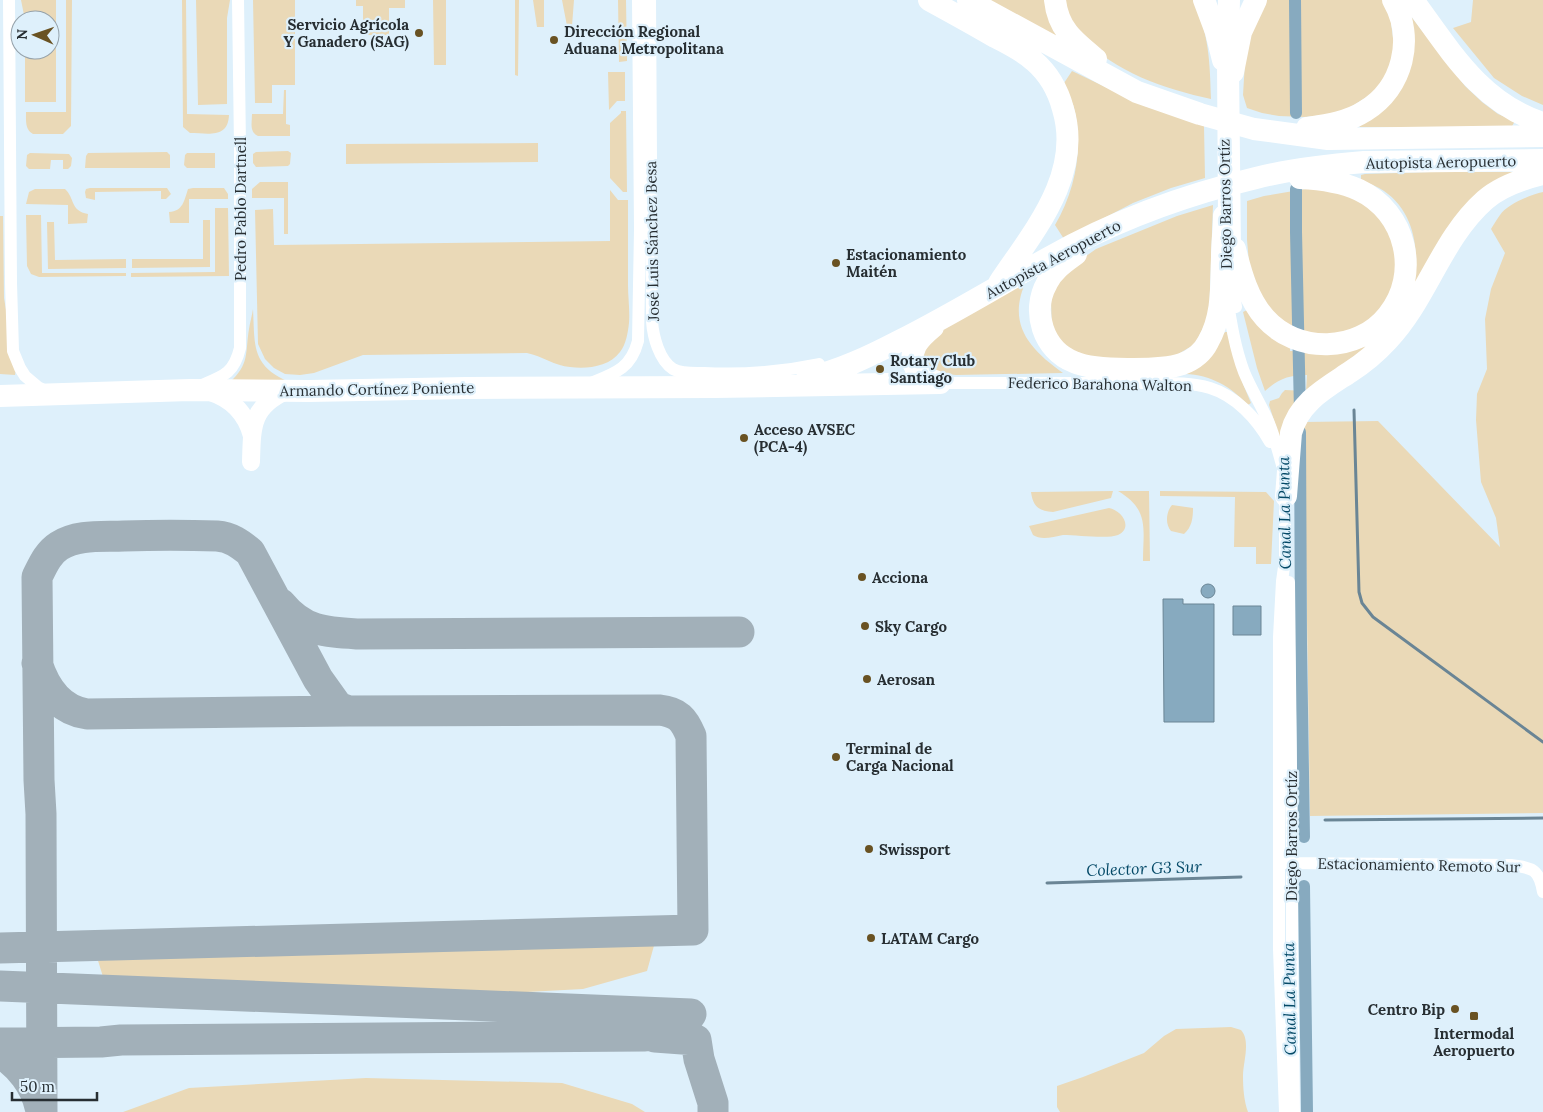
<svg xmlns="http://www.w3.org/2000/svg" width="1543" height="1112" viewBox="0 0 1543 1112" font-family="Lora,serif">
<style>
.green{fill:#ead9b7}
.water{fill:#87aabf;stroke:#6a8595}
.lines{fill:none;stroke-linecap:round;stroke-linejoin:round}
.stream{stroke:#6a8595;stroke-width:3}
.canal{stroke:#87aabf;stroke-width:12}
.taxiway{stroke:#a2b0b9;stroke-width:31}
.street{stroke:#fff;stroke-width:12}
.secondary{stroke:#fff;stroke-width:18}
.highway{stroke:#fff;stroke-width:22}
.poi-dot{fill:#695222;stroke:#def0fb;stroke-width:2}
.labels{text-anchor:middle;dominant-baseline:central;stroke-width:4.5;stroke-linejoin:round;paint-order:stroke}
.poi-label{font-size:15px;font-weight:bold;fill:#272e32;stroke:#def0fb;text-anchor:start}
.street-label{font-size:15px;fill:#272e32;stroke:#def0fb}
.water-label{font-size:16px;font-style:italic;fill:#044967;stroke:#def0fb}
</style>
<rect width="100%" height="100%" fill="#def0fb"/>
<path class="green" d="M21 0H56V102H25V50H50V20H25Z
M66 0H72L71 126 63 134H33C25 130 26 121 26 112H66Z
M182 0H186L187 114 229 115C228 139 208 133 190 133L183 127Z
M196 0H230L227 18V104L198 105Z
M253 0H295V85H272V103H255Z
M356 0H405V8H389V35H363V6H356Z
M433 0H446V65H434Z
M515 0H519L518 76 515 75Z
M533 0H544V27H537Z
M562 0H574L572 26H567Z
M618 0H626L627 61 619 62Z
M986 0H1047L1064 41Z
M1064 0H1193C1209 32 1210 63 1211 99 1165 89 1114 72 1082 37 1078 33 1074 30 1071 26 1067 19 1066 8 1064 0Z
M1260 0H1385L1389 7 1396 61 1376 91 1343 112 1325 115 1304 117 1279 116 1262 113 1247 108 1243 95 1246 45Z
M1473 0H1543V105L1522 96 1494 78 1453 28 1471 22Z
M1403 6 1465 86 1482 102 1498 114 1515 121 1511 128 1359 127 1380 110Z
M1072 71 1145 106 1204 126 1205 178 1171 188 1133 203 1064 239 1055 225C1075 191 1083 150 1075 112 1073 102 1067 92 1064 83Z
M608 72H625V101H617L609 110Z
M284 90H286V124L290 125V136H258C249 132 252 122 252 114H283Z
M621 111H626L627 192H623L610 178V123L621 113Z
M538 143V162L346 164V144Z
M288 151 291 153 290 164 288 166 256 167 253 163V154L256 152Z
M167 152 170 155V168H85L86 156 88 153Z
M30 153 69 154 72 158 71 166 68 169H63V160H51L50 169H29L26 166 27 155Z
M187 153H215V168H187L184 165 185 155Z
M1431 172H1513L1414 287C1420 251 1415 208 1379 188 1374 185 1367 183 1361 180V175L1365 174Z
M260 182H288V234H284V198H252V189Z
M90 188H167L171 194 166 199H161V191L95 192V200L86 198 85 192 86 189Z
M193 188H224L228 194V199H189V223H170L169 212C183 211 184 201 188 189Z
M1311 188 1342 193 1366 204 1390 230 1398 268 1384 313 1342 339 1291 332 1263 303 1249 263 1247 240V201L1264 196Z
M35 189H65C75 198 70 211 88 214L87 223 68 224V205L26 204 29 192Z
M610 190 618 200H628C628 228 628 256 628 285 628 297 630 311 629 323 628 332 626 345 620 352 609 367 587 369 570 367 555 366 542 356 527 353L363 355 314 373 300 375 285 374 274 368 265 359 258 344 255 210 273 209 274 245 610 241Z
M1543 192V813L1310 816 1304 422 1378 421 1500 547 1496 518 1481 482 1476 420 1477 394 1487 369 1485 319 1491 289 1505 253 1491 229C1494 224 1497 219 1500 215 1508 204 1530 195 1543 192Z
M1213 205 1209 316 1195 344 1175 356 1156 360 1077 359 1052 335 1051 299 1058 280 1075 264 1096 249 1177 216Z
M215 208H228L229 276 131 277V273L215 272Z
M26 215H41L42 273H126V276L39 277 31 274 27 266Z
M0 216H3L4 298 16 369 15 375 0 374Z
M203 220H210V267L132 268V259H203Z
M47 222H54L55 260 126 259V268L48 269Z
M1027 279C1006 323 1028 348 1063 373L956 375C941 373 930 373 923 358L928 341 941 329Z
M253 309C255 346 251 365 289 382L229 383C250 364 245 353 249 329 250 322 252 316 253 309Z
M1247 310 1290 345V351H1304L1381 336 1307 395H1297L1296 408 1282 445 1269 405 1270 401 1279 398 1282 393 1285 390 1306 391 1307 375C1289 375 1278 379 1265 391L1257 368 1243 312Z
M1225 332H1227L1243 384 1251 403 1248 405C1230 386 1211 375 1185 374Z
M1113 491 1111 498 1053 512C1038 511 1033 506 1031 492Z
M1118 491H1149L1150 561H1143C1143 529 1150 510 1118 491Z
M1160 491 1266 492 1274 501 1271 564H1256V547H1234L1235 497 1160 496Z
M1172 505 1193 508C1193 518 1192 527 1184 534L1171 531C1165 524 1166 512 1172 505Z
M1109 508C1121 510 1134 527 1118 535 1108 539 1077 535 1063 535 1057 536 1050 538 1044 538 1040 538 1036 537 1033 535L1029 526Z
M655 942 647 971 583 989 371 1000 165 996 104 980 95 951Z
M1231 1027 1241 1030C1251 1041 1243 1062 1243 1076 1243 1088 1244 1101 1248 1112H1060L1057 1107V1086L1083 1077 1144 1053 1164 1036 1176 1029Z
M366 1078 562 1083 632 1104 645 1112H123L189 1088Z"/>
<path class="water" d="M1201 591a7 7 0 1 1 14 0a7 7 0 1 1-14 0Z
M1163 599H1183V604H1214V722H1164Z
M1233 606H1261V635H1233Z"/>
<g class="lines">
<path class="stream" d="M1354 410 1359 592 1362 603 1373 617 1543 742
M1325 820 1543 818
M1047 883 1241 877"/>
<path class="canal" d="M1295 0 1296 113
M1296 189V232L1300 412
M1300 432 1301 644 1304 837
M1304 886 1307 1112"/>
<path class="taxiway" d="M281 604C303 631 325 632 358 634L739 632
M0 948 693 930 691 736C684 719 678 712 659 710L349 711 87 714C59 710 45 688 37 663
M0 986 691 1014C679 1034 666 1033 645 1036L121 1040 101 1042 0 1043
M655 1037 696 1040 699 1059 713 1103V1112
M0 1053C20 1065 35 1085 40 1107
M42 1112 41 814 39 780 37 577C43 565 48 553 59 546 78 534 102 537 124 536 155 535 186 535 217 536 231 537 240 544 250 552L318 679 338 707 349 711"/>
<path class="street" d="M9 0 11 283 13 351 20 368 25 376 38 387 48 392
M650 0 652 321C653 336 659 360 673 369 682 374 694 373 704 373 742 375 781 372 819 364
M1223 35 1224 0
M1233 37 1234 0
M1223 60 1224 220
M1233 67 1235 249 1233 287 1236 307
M1227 297C1231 323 1235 348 1244 372 1251 389 1261 405 1268 421 1274 435 1278 450 1282 465
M591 383C616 373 631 368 638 341L640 229 638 0
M940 383H1147C1168 383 1190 382 1210 388 1236 396 1257 419 1270 442
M202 385C224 376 234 373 240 348V147L238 0
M1285 490V560L1282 581 1279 637V949L1285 1112
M1289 582 1292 863V948L1294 1112
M1286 863 1511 865C1533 868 1539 869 1543 892"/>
<path class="secondary" d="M210 392C232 399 246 413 252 436
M251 462C252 427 251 407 286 391"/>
<path class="highway" d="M929 0C951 12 973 24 995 37 1009 44 1023 51 1034 61 1049 74 1058 90 1063 109 1083 175 1033 232 999 283
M968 0 1137 92 1200 114 1254 129 1328 139 1543 136
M1055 0C1058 29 1074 41 1096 59
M1204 0 1216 32 1223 60
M1413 0C1450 50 1480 103 1543 123
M1233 72 1241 32 1256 0
M1307 128C1327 125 1348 122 1365 111 1403 88 1415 38 1393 0
M1235 249C1241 273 1248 299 1265 318 1297 354 1358 353 1388 315 1421 274 1406 212 1359 190 1340 181 1320 179 1300 178
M1076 254C1065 262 1053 270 1047 283 1031 311 1043 350 1074 362 1093 371 1162 371 1182 364 1193 360 1203 352 1208 342 1223 316 1221 286 1222 257 1222 243 1224 230 1224 216
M933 327C927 332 920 338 916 345 905 367 922 377 940 383
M807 378C839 371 870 356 899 341 949 316 998 286 1048 258 1112 222 1184 195 1256 178 1291 169 1328 165 1364 162L1543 160
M0 396 190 390 309 391 466 388 715 387 940 383
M1286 496 1291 433C1299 402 1326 388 1350 372 1364 363 1377 352 1388 340 1427 299 1441 239 1485 200 1501 186 1522 179 1543 174"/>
</g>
<g class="poi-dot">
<circle cx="419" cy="33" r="5"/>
<circle cx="554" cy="40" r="5"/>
<circle cx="836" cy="263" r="5"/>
<circle cx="880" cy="369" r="5"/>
<circle cx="744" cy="438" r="5"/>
<circle cx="862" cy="577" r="5"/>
<circle cx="865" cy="626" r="5"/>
<circle cx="867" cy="679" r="5"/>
<circle cx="836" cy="757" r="5"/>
<circle cx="869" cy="849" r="5"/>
<circle cx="871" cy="938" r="5"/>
<circle cx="1455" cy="1009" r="5"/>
<rect x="1469" y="1011" width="10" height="10" rx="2.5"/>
</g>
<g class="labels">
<g class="poi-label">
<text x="409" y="24" text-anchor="end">Servicio Agrícola<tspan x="409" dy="17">Y Ganadero (SAG)</tspan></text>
<text x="564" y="31">Dirección Regional<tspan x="564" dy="17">Aduana Metropolitana</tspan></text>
<text x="846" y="254">Estacionamiento<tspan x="846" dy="17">Maitén</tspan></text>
<text x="890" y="360">Rotary Club<tspan x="890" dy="17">Santiago</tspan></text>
<text x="754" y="429">Acceso AVSEC<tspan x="754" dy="17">(PCA-4)</tspan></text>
<text x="872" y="577">Acciona</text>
<text x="875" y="626">Sky Cargo</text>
<text x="877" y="679">Aerosan</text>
<text x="846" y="748">Terminal de<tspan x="846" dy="17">Carga Nacional</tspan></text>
<text x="879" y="849">Swissport</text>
<text x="881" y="938">LATAM Cargo</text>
<text x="1445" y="1009" text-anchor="end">Centro Bip</text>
<text x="1474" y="1033" text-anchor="middle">Intermodal<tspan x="1474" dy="17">Aeropuerto</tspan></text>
</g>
<g class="street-label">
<text transform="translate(1441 162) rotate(-1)">Autopista Aeropuerto</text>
<text transform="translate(1225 204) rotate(-91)">Diego Barros Ortíz</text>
<text transform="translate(240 209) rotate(-90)">Pedro Pablo Dartnell</text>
<text transform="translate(652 241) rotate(-91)">José Luis Sánchez Besa</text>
<text transform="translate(1053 259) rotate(-28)">Autopista Aeropuerto</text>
<text transform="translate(1100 384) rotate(1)">Federico Barahona Walton</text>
<text transform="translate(377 389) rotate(-1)">Armando Cortínez Poniente</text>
<text transform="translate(1291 836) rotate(-90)">Diego Barros Ortíz</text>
<text transform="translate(1419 865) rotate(1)">Estacionamiento Remoto Sur</text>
</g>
<g class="water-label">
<text transform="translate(1284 513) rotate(-91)">Canal La Punta</text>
<text transform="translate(1144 868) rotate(-2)">Colector G3 Sur</text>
<text transform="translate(1289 999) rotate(-91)">Canal La Punta</text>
</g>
</g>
<g transform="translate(35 35) rotate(272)"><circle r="24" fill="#def0fb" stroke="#95a2ab"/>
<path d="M0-4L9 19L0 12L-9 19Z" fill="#695222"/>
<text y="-8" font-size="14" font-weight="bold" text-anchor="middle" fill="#272e32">N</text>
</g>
<path d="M12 1092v8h85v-8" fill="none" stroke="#272e32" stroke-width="2.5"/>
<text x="20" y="1092" font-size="15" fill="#272e32" stroke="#def0fb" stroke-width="4" paint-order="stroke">50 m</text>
</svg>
